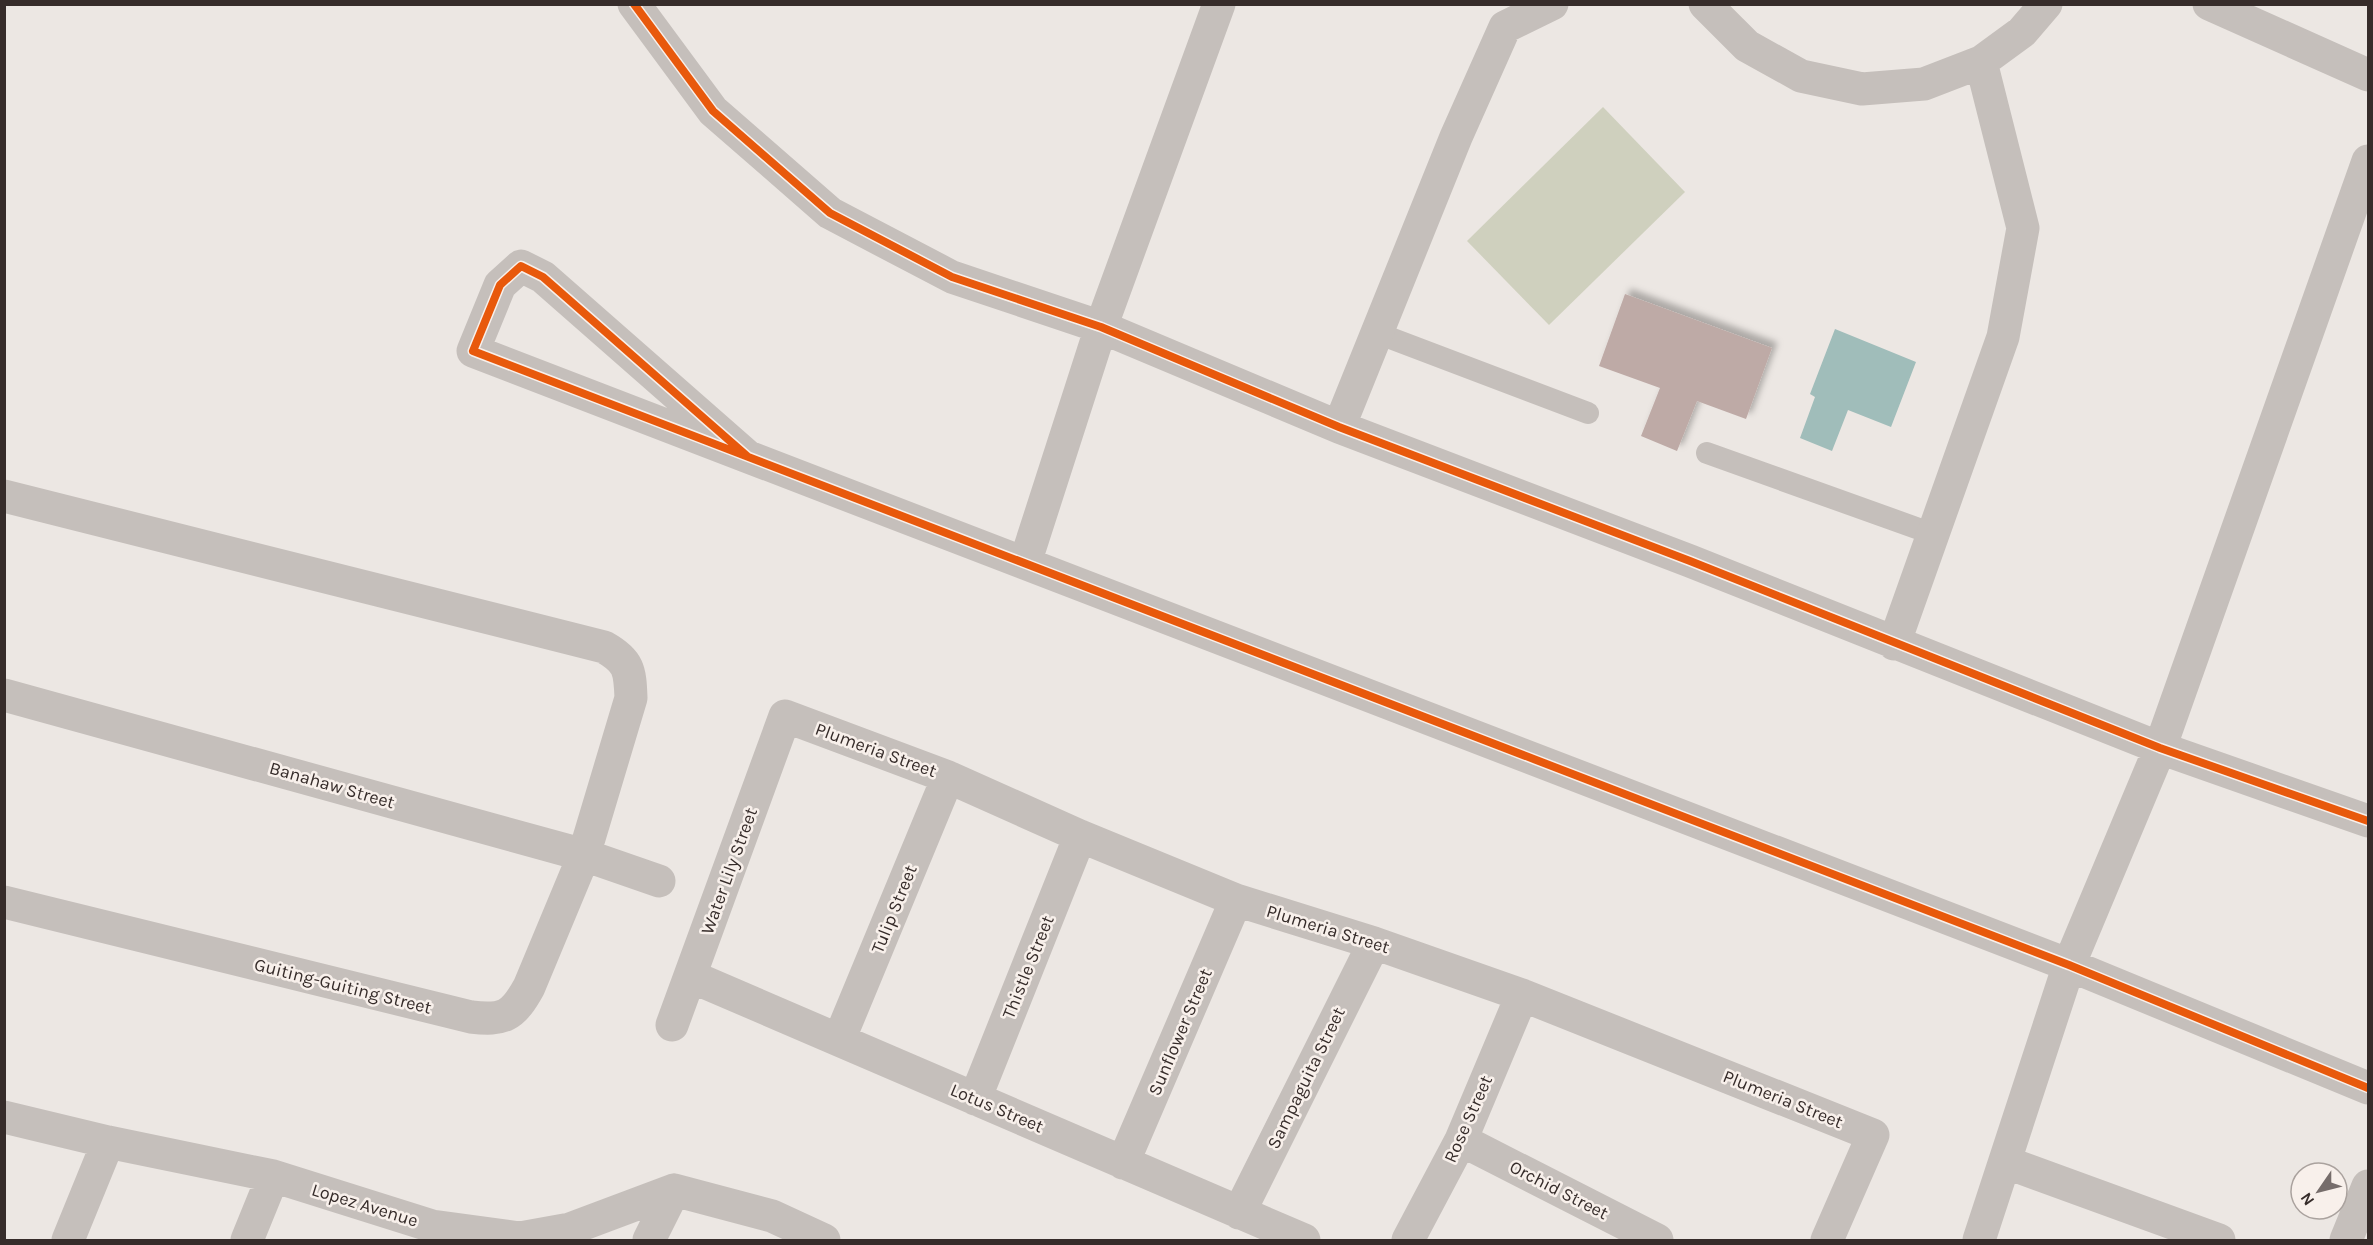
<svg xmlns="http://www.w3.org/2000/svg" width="2373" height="1245" viewBox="0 0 2373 1245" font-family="Karla,sans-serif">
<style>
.green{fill:#cfd0be}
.water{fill:#a0bdba}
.building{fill:#beaaa6;filter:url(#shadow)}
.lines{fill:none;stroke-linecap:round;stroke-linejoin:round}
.service{stroke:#c5bfbb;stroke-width:22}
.minor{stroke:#c5bfbb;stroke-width:33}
.cycleway-casing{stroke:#f8f0eb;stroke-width:11}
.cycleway{stroke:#e8590c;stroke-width:8}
.labels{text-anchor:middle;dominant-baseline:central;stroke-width:5;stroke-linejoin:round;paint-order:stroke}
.street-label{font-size:18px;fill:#362c2a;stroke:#f8f0eb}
</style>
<defs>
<filter id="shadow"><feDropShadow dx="5.5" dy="-5.5" stdDeviation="3" flood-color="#0004"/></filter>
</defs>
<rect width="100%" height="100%" fill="#ece7e3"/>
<path class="green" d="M1603 107 1685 192 1549 325 1467 241Z"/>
<path class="water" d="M1835 329 1916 362 1891 427 1848 410 1832 451 1800 438 1815 397 1810 394Z"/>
<path class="building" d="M1625 294 1772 348 1746 419 1697 401 1677 451 1641 436 1660 388 1599 366Z"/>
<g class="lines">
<path class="service" d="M1377 333 1588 413
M1707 453 1933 534"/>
<path class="minor" d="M634 4 713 111 830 213 952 277 1101 327 1339 427 1690 561 2160 748 2368 821
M1705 4 1747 46 1801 76 1862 89 1924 84 1981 62 2022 32 2046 4
M2209 4 2368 75
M1339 427 1456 137 1505 27 1552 4
M747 456 543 277 521 266 500 285 473 351 2069 965 2368 1088
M4 496 604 647C629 661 630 670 631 698L584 855 529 987C513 1016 504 1021 471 1017L4 902
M1025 563 1101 327 1219 4
M1894 644 2003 337 2023 228 1981 62
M4 695 584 855 659 881
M690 976 1304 1240
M672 1025 785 716 948 777 1080 836 1236 900 1374 943 1522 995 1873 1135 1827 1240
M839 1040 948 777
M975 1099 1080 836
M4 1117 108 1142 273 1176 432 1226 520 1238 570 1229 674 1190 772 1216 824 1240
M1461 1140 1657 1240
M2005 1162 2219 1240
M1123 1163 1236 900
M1239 1213 1374 943
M68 1240 108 1142
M247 1240 273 1176
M649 1240 674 1190
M1408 1240 1461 1140 1522 995
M1979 1240 2069 965 2160 748 2368 161
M2346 1240 2368 1186"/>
<defs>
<path id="cycleway" d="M634 4 713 111 830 213 952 277 1101 327 1339 427 1690 561 2160 748 2368 821
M747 456 543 277 521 266 500 285 473 351 2069 965 2368 1088"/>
</defs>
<use href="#cycleway" class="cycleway-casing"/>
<use href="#cycleway" class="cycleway"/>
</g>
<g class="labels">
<g class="street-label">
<text transform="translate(876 750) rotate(20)">Plumeria Street</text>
<text transform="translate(332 785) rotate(16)">Banahaw Street</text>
<text transform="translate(729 871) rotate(-70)">Water Lily Street</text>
<text transform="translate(894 909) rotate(-68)">Tulip Street</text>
<text transform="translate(1328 929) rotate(17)">Plumeria Street</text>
<text transform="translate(1028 967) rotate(-68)">Thistle Street</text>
<text transform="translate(343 986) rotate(14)">Guiting-Guiting Street</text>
<text transform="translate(1180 1032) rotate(-67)">Sunflower Street</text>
<text transform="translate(1306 1078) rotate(-64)">Sampaguita Street</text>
<text transform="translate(1783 1099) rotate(22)">Plumeria Street</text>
<text transform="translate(997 1108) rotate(23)">Lotus Street</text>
<text transform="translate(1468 1119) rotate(-66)">Rose Street</text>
<text transform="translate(1559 1190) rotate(27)">Orchid Street</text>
<text transform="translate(365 1205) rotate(17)">Lopez Avenue</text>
</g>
</g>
<rect width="2373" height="1245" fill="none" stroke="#362c2a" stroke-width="12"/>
<g transform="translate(2319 1191) rotate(235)"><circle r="28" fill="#f8f0eb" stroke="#aaa29e" stroke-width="1.5"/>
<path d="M0-4.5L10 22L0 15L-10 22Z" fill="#766d6b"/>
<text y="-9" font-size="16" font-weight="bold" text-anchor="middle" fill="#362c2a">N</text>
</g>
</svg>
